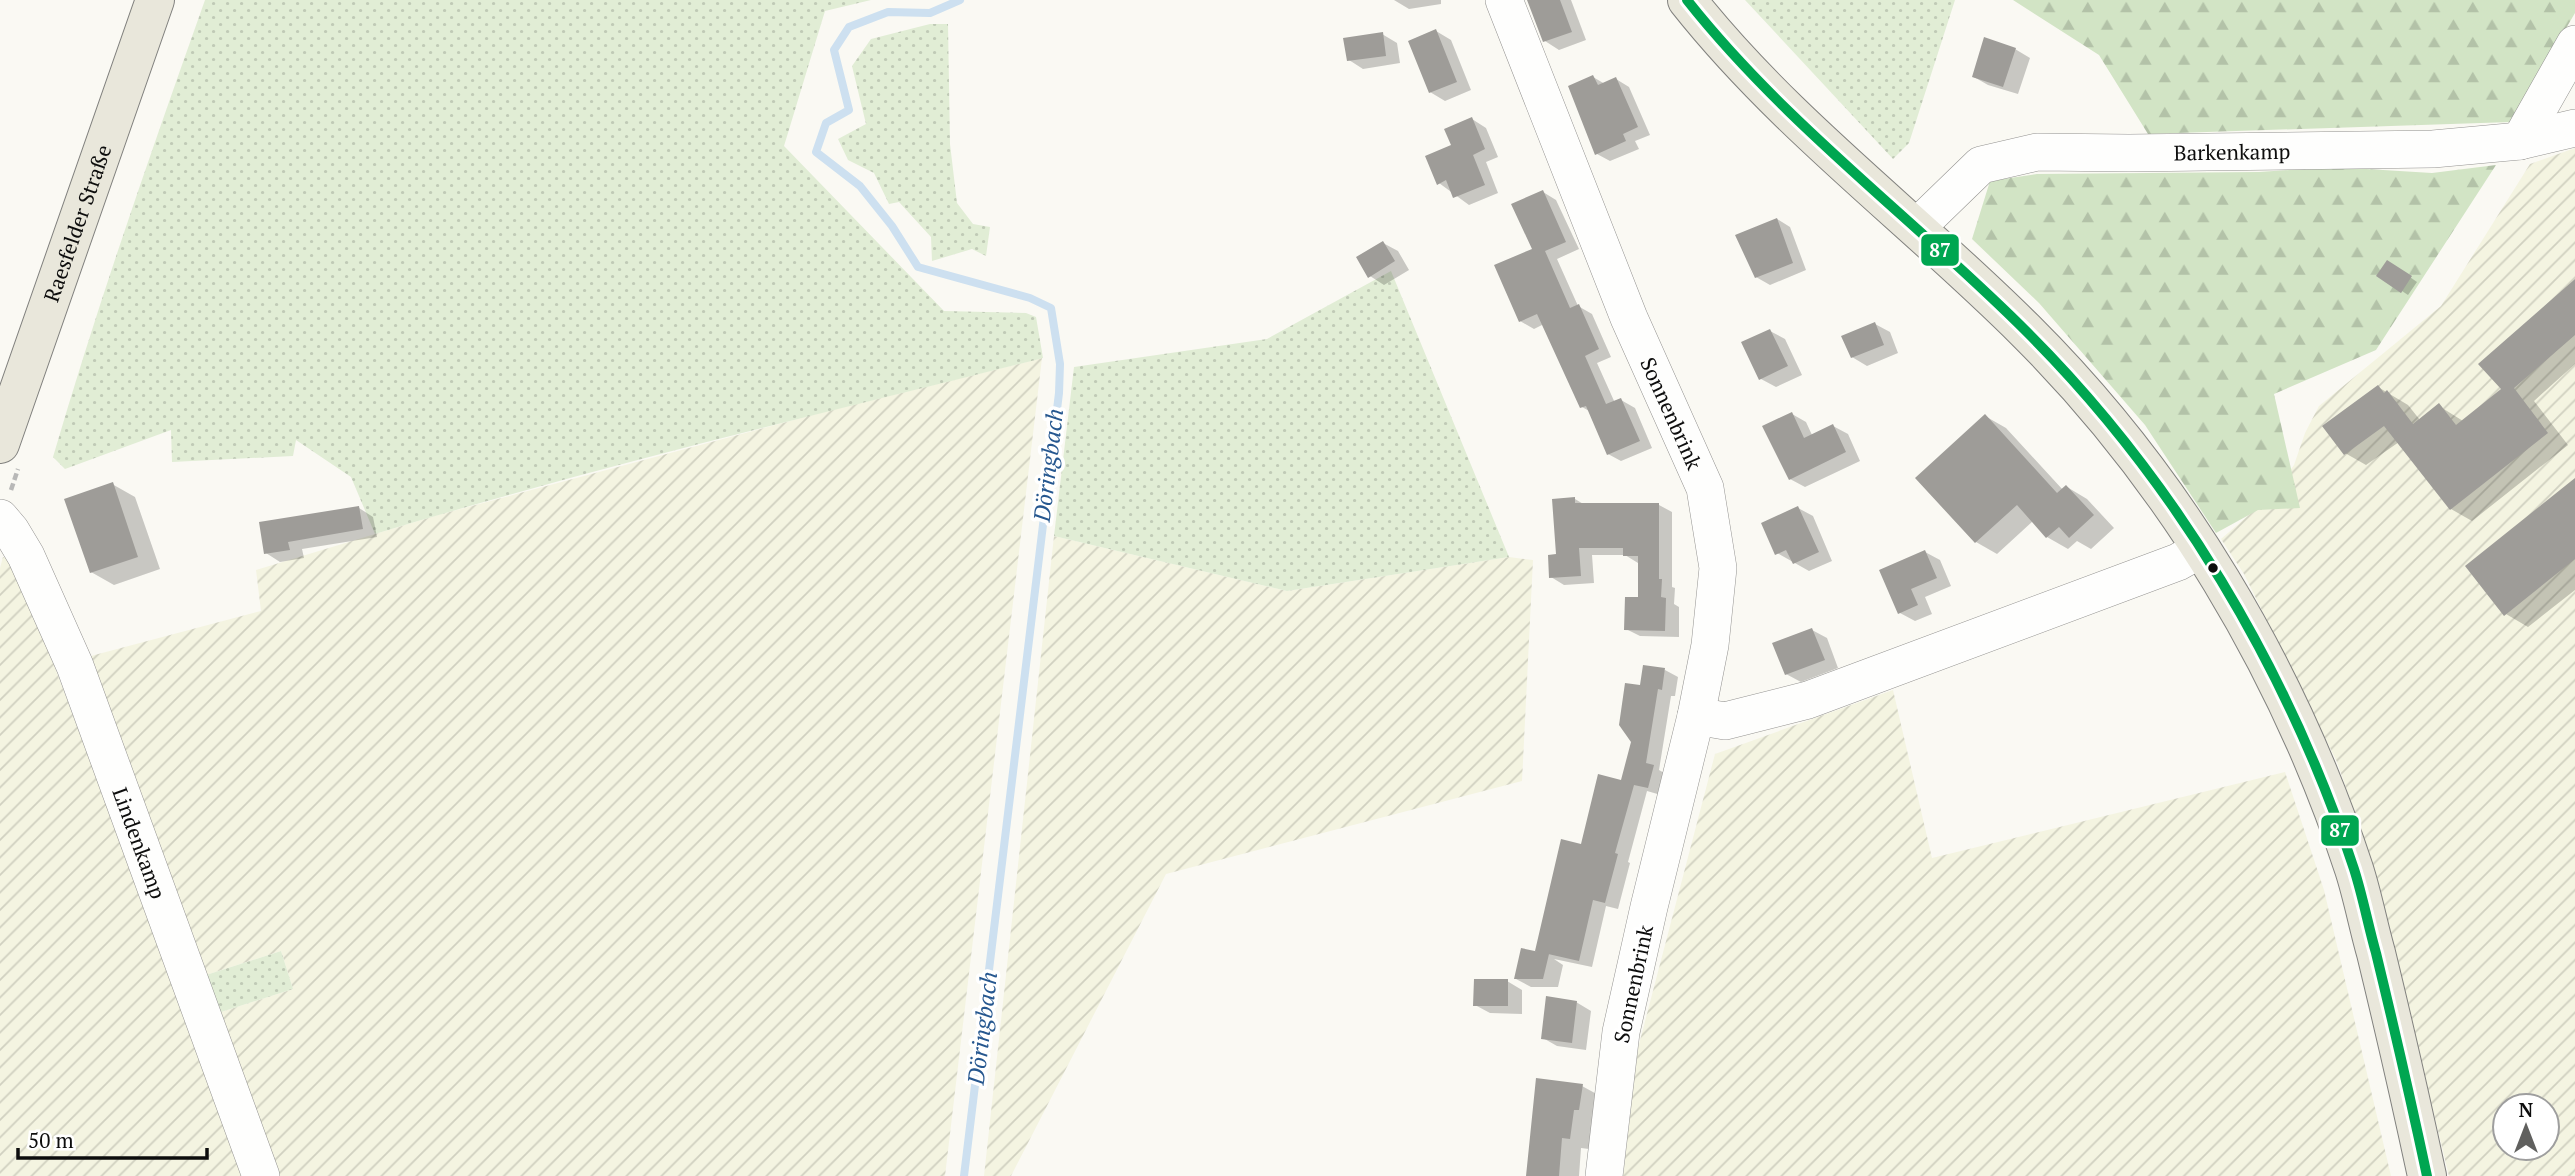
<svg xmlns="http://www.w3.org/2000/svg" width="2575" height="1176" viewBox="0 0 2575 1176" font-family="'PT Serif',serif">
<style>
.farmland{fill:url(#farmland-furrows);fill-rule:evenodd}
.grass{fill:url(#grass-dots)}
.forest{fill:url(#forest-firs)}
.shadow{fill:#0003}
.lines{fill:none;stroke-linecap:round;stroke-linejoin:round}
.stream{stroke:#cde0f0;stroke-width:8}
.building{fill:#9e9c98}
.minor-casing{stroke:#949391;stroke-width:38}
.major-casing{stroke:#81817e;stroke-width:40}
.path{stroke:#b8b8b7;stroke-width:4.5;stroke-dasharray:7 3.5;stroke-linecap:butt}
.minor{stroke:#fefefd;stroke-width:37}
.major{stroke:#e9e7db;stroke-width:38}
.bus-1-casing{stroke:#fff;stroke-width:16}
.bus-1{stroke:#00a651;stroke-width:10}
.bus-dot{fill:#0d0d0d;stroke:#fff;stroke-width:2.5}
.labels{text-anchor:middle;dominant-baseline:central;stroke-width:7;stroke-linejoin:round;paint-order:stroke}
.street-label{font-size:21px;fill:#0d0d0d;stroke:#fff}
.water-label{font-size:23px;font-style:italic;fill:#26578f;stroke:#fff}
.line-badge{stroke:#fff;stroke-width:2.5}
.badge-label{font-size:19px;text-anchor:middle;font-weight:bold;fill:#fff}
</style>
<defs>
<pattern id="farmland-furrows" width="10" height="10" patternUnits="userSpaceOnUse" patternTransform="scale(1.75)"><rect width="10" height="10" fill="#f4f4e1"/><path d="M-1 1l2-2M0 10L10 0M9 11l2-2" fill="none" stroke="#d0d0c0"/></pattern>
<pattern id="grass-dots" width="8" height="8" patternUnits="userSpaceOnUse" patternTransform="scale(1.75)"><rect width="8" height="8" fill="#e1edd5"/><path d="M2 2h.1M6 6h.1" fill="none" stroke="#c0cab6" stroke-width="1.8" stroke-linecap="round"/></pattern>
<pattern id="forest-firs" width="22" height="20" patternUnits="userSpaceOnUse" patternTransform="scale(1.75)"><rect width="22" height="20" fill="#d2e4c5"/><path d="M5 1l3.5 6h-7zM16 11l3.5 6h-7z" fill="#b3c2a8"/></pattern>
</defs>
<rect width="100%" height="100%" fill="#faf9f3"/>
<path class="farmland" d="M2575 148V1176H2449L2374 868 2337 762 2244 574 2221 539 2273 494 2294 465 2305 433 2319 406 2441 306 2530 164ZM2505 1106H2547V1148H2505Z
M1042 358 945 1176H274L215 1014 293 989 281 951 203 976 87 657 261 611 256 570 438 515 820 413Z
M1054 536 1287 591 1509 557 1533 560 1522 781 1166 874 1011 1176H984Z
M3 557 14 559 247 1176H0V568Z
M1893 690 1932 858 2285 772 2324 890 2391 1176H1623L1637 1052 1715 754Z"/>
<path class="grass" d="M205 0H871L825 11 784 146 944 311 1026 313 1036 317 1043 358C820 414 595 467 375 534L351 477 296 440 293 456 172 462 171 430 65 469 53 457C98 303 151 152 205 0Z
M1745 0H1955L1909 143 1893 159Z
M930 24H948L950 144 957 203 973 224 990 227 986 256 972 249 932 261 931 237 899 202 889 204 874 173 848 160 838 139 866 124 852 66 871 39Z
M1391 271 1509 557 1287 591 1054 536 1074 367 1267 339Z
M281 951 293 989 215 1014 203 976Z"/>
<path class="forest" d="M2013 0H2575V13L2511 122 2148 134 2099 55Z
M2496 165 2376 350 2274 394 2300 508 2258 510 2216 533 2145 425 2039 303 1972 239 1990 181 2037 174 2259 172 2334 167 2432 173Z"/>
<path class="shadow" d="M1394 0H1441V4L1409 9Z
M1528 0H1571L1586 40 1559 50 1545 41Z
M1436 31 1451 40 1471 90 1445 101 1430 92Z
M1382 34 1397 43 1400 63 1363 69 1349 60Z
M2015 49 2030 58 2018 94 1988 85 1974 77Z
M1593 77 1605 84 1616 79 1629 87 1650 135 1635 141 1639 149 1610 161 1597 154Z
M1472 119 1486 128 1498 157 1486 162 1498 193 1469 205 1439 183 1453 146Z
M1543 192 1556 200 1579 249 1557 259 1578 306 1592 314 1611 357 1597 363 1615 403 1621 400 1635 408 1652 448 1621 461 1608 454 1591 412 1582 407 1544 324 1534 329 1520 321Z
M1777 219 1790 227 1806 270 1770 285 1756 277Z
M1383 243 1398 251 1409 270 1384 285 1370 276Z
M2394 266 2417 282 2408 295 2402 291Z
M2575 283V364L2534 401 2568 445 2472 521 2451 509 2399 442 2366 465 2345 453 2378 387 2408 405 2420 420 2439 406 2463 421 2503 390Z
M1875 324 1890 332 1898 353 1867 366 1852 357Z
M1770 331 1785 339 1802 375 1776 387 1761 379Z
M1792 414 1806 422 1812 435 1833 426 1848 434 1860 461 1805 487 1790 479Z
M1985 416 2006 428 2063 490 2067 487 2087 499 2114 528 2091 549 2077 541 2068 549 2047 537 2033 521 1997 554 1976 542Z
M2575 481V590L2528 627 2506 614Z
M112 484 135 497 160 569 114 585 91 572Z
M1575 499 1585 505H1659L1672 512V587L1675 588 1674 604 1679 607V637L1640 636 1626 629 1639 599 1638 563 1625 555H1592L1594 583 1564 585 1551 577Z
M359 508 373 517 377 537 302 549 304 558 280 562 266 553 261 523Z
M1798 508 1813 516 1832 561 1809 571 1777 553Z
M1925 552 1940 560 1951 586 1925 597 1932 614 1915 621 1900 613Z
M1812 630 1827 638 1838 668 1801 682 1786 674Z
M1665 670 1678 677 1675 696H1671L1659 770 1666 774 1661 795 1647 791 1628 862 1630 863 1618 909 1606 906 1592 967 1554 959 1563 965 1558 987H1531L1516 979 1544 955 1582 846 1622 782 1633 742 1641 687Z
M1507 981 1522 990V1014L1490 1013 1475 1005Z
M1576 1002 1591 1011 1586 1050 1557 1046 1543 1038Z
M1582 1086 1602 1097 1589 1149 1581 1148 1579 1176H1527Z"/>
<g class="lines">
<path class="stream" d="M960 0 930 13 888 12 849 27 834 50 849 110 826 123 816 152 860 186 892 226 918 267 1030 298 1051 308 1060 364 1059 393 964 1176"/>
</g>
<path class="building" d="M1527 0H1560L1572 32 1543 42Z
M1436 29 1457 82 1429 93 1408 41Z
M1383 32 1386 56 1347 61 1343 38Z
M1984 37 2016 48 2003 87 1972 77Z
M1593 75 1598 85 1616 77 1638 127 1623 134 1626 141 1595 155 1568 86Z
M1472 117 1485 149 1473 155 1485 185 1453 198 1446 180 1437 185 1425 156 1451 145 1444 129Z
M1543 190 1566 242 1545 251 1570 308 1579 304 1599 349 1585 356 1606 404 1621 398 1640 441 1607 455 1586 406 1580 408 1537 314 1519 322 1494 265 1532 249 1511 204Z
M1777 218 1793 263 1755 278 1735 235Z
M1383 241 1395 261 1368 278 1356 257Z
M2387 260 2412 276 2401 293 2376 276Z
M2575 279V335L2514 388 2548 433 2450 510 2384 426 2344 455 2322 426 2378 385 2384 393 2387 390 2413 424 2439 403 2456 425 2501 389 2478 364Z
M1875 322 1884 345 1851 358 1841 336Z
M1770 329 1788 366 1759 380 1741 342Z
M1792 412 1804 438 1833 424 1846 452 1789 480 1762 426Z
M1985 414 2057 493 2066 485 2094 515 2069 538 2059 527 2046 538 2017 505 1975 543 1915 478Z
M2575 478V559L2504 616 2465 566Z
M113 482 138 557 90 573 64 499Z
M1575 497V503H1659V579H1662L1661 597 1666 598 1665 631 1624 630 1625 597H1638V556H1623V548H1579L1581 576 1549 578 1548 555 1556 554 1552 499Z
M359 506 363 529 288 542 290 550 264 554 259 522Z
M1798 506 1819 552 1793 564 1786 550 1775 555 1761 523Z
M1925 550 1937 578 1911 589 1918 605 1898 614 1879 570Z
M1812 628 1825 660 1785 675 1772 643Z
M1643 665 1665 668 1662 690 1658 689 1646 763 1654 765 1648 788 1634 785 1615 853 1618 854 1605 903 1593 900 1579 961 1535 951 1561 839 1581 844 1598 774 1621 780 1631 742 1619 725 1625 683 1640 685Z
M1521 948 1549 954 1543 979H1514Z
M1474 979H1508V1006H1473Z
M1546 996 1577 1001 1572 1043 1541 1039Z
M1536 1078 1583 1084 1579 1110H1574L1570 1139 1562 1138 1559 1176H1526Z"/>
<g class="lines">
<defs>
<g id="minor">
<path id="s1" d="M1504 0 1629 318 1705 488 1718 568 1710 645 1696 716 1649 907 1621 1032 1604 1176"/>
<path d="M2520 141 2575 44"/>
<path id="s2" d="M1916 228 1981 165 2037 152 2129 153 2433 149 2520 141 2575 128"/>
<path id="s3" d="M0 518 11 531 26 556 75 666 261 1176"/>
<path d="M1696 716 1725 721 1808 700 2178 562 2201 549"/>
</g>
<g id="major">
<path d="M1687 0C1785 124 1914 219 2025 330 2175 479 2288 669 2354 869 2363 897 2368 925 2376 953 2394 1027 2411 1101 2427 1176"/>
<path id="s4" d="M0 444 155 0"/>
</g>
</defs>
<use href="#minor" class="minor-casing"/>
<use href="#major" class="major-casing"/>
<path class="path" d="M11 490 18 469"/>
<use href="#minor" class="minor"/>
<use href="#major" class="major"/>
<defs>
<path id="bus-1" d="M1687 0C1785 124 1914 219 2025 330 2175 479 2288 669 2354 869 2363 897 2368 925 2376 953 2394 1027 2411 1101 2427 1176"/>
</defs>
<use href="#bus-1" class="bus-1-casing"/>
<use href="#bus-1" class="bus-1"/>
</g>
<circle class="bus-dot" cx="2213" cy="568" r="6"/>
<g class="labels">
<g class="street-label">
<text stroke="none"><textPath href="#s2" startOffset="343">Barkenkamp</textPath></text>
<text stroke="none"><textPath href="#s4" startOffset="234">Raesfelder Straße</textPath></text>
<text stroke="none"><textPath href="#s1" startOffset="446">Sonnenbrink</textPath></text>
<text stroke="none"><textPath href="#s3" startOffset="355">Lindenkamp</textPath></text>
<text transform="translate(1633 984) rotate(-78)">Sonnenbrink</text>
</g>
<g class="water-label">
<text transform="translate(1048 465) rotate(-83)">Döringbach</text>
<text transform="translate(982 1028) rotate(-83)">Döringbach</text>
</g>
</g>
<g class="line-badge">
<rect x="1920" y="233" width="40" height="34" rx="7" fill="#00a651"/>
<rect x="2320" y="814" width="40" height="33" rx="7" fill="#00a651"/>
</g>
<g class="badge-label">
<text x="1940" y="257">87</text>
<text x="2340" y="837">87</text>
</g>
<g transform="translate(2526 1127)"><circle r="33" fill="#ffffff" stroke="#9e9e9e" stroke-width="2"/>
<path d="M0-5L12 26L0 18L-12 26Z" fill="#60605e"/>
<text y="-10" font-size="19" font-weight="bold" text-anchor="middle" fill="#0d0d0d">N</text>
</g>
<path d="M18 1148v10h189v-10" fill="none" stroke="#0d0d0d" stroke-width="3.5"/>
<text x="28" y="1148" font-size="21" fill="#0d0d0d" stroke="#ffffff" stroke-width="5" paint-order="stroke">50 m</text>
</svg>
